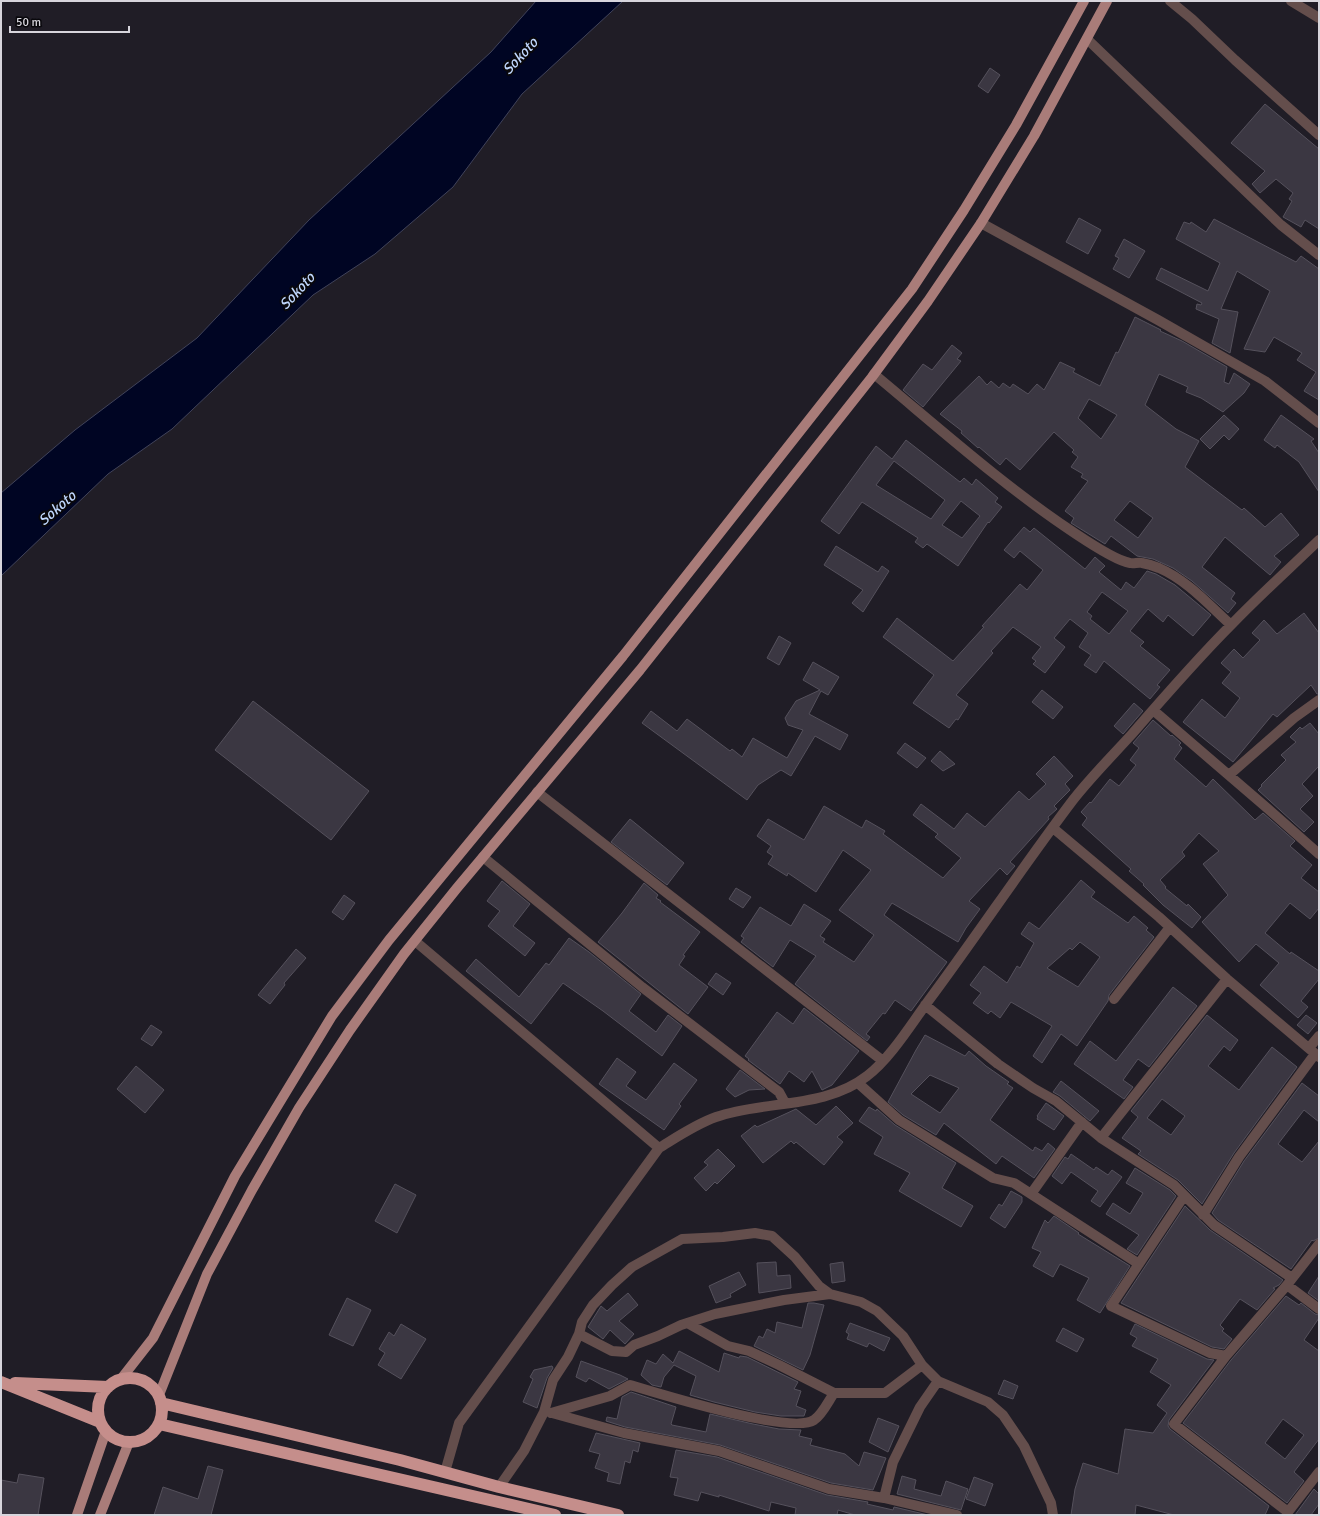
<svg xmlns="http://www.w3.org/2000/svg" width="1320" height="1516" viewBox="0 0 1320 1516" font-family="Signika,sans-serif">
<style>
.water{fill:#000523;stroke:#40435a}
.building{fill:#3b3742;stroke:#55515c;fill-rule:evenodd}
.lines{fill:none;stroke-linecap:round;stroke-linejoin:round}
.minor{stroke:#644e4c;stroke-width:10}
.major{stroke:#a97c79;stroke-width:10}
.highway{stroke:#c58e8b;stroke-width:12}
.labels{text-anchor:middle;dominant-baseline:central;stroke-width:4;stroke-linejoin:round;paint-order:stroke}
.water-label{font-size:15px;font-style:italic;fill:#c0d7fd;stroke:#09080c}
</style>
<rect width="100%" height="100%" fill="#201d26"/>
<path class="water" d="M536 1H623L522 94 453 187 375 254 313 295 172 429 108 474 1 576V493L75 430 197 338 309 220 491 52Z"/>
<path class="building" d="M990 68 1000 75 988 93 978 86Z
M1265 104 1319 149V229L1305 220 1301 227 1283 217 1292 201 1289 199 1293 193 1276 179 1260 193 1252 184 1265 171 1231 143Z
M1079 218 1101 230 1088 254 1066 242Z
M1214 219 1296 262 1301 256 1319 269V400L1304 391 1316 372 1297 360 1302 353 1274 337 1265 352 1244 349 1270 291 1237 271 1221 309 1238 312 1230 353 1212 343 1219 319 1196 309 1197 304 1201 305 1202 303 1156 279 1161 268 1208 291 1220 263 1176 239 1184 222 1190 224 1191 222 1206 232Z
M1124 239 1145 251 1129 278 1113 269 1119 258 1115 256Z
M1135 317 1161 330 1160 331 1182 341 1227 367 1224 382 1229 384 1234 373 1250 384 1244 393 1223 412 1201 398 1186 392 1188 387 1159 374 1145 405 1176 429 1199 441 1185 467 1242 510 1244 508 1265 527 1281 513 1299 535 1274 556 1281 562 1270 575 1225 537 1202 567 1235 593 1231 599 1236 603 1228 613 1192 581 1173 568 1153 559 1137 556 1111 536 1105 544 1071 523 1074 518 1065 511 1088 481 1081 477 1083 474 1071 467 1078 457 1072 452 1074 450 1054 432 1020 470 1006 458 1000 465 979 447 978 448 961 433 962 431 940 414 979 376 987 385 991 381 999 388 1003 383 1010 388 1013 384 1028 394 1037 384 1044 390 1060 362 1075 369 1073 372 1100 386 1116 352 1118 353ZM1089 399 1117 415 1101 439 1078 418ZM1130 501 1153 518 1138 538 1114 520Z
M952 345 962 353 957 359 961 361 923 407 903 390 923 364 932 370Z
M1224 415 1239 429 1229 440 1224 435 1210 449 1200 439Z
M1281 415 1314 439 1311 441 1319 453V492L1299 462 1277 445 1275 448 1264 440Z
M906 440 960 482 964 478 972 485 976 479 998 498 995 502 1002 507 989 523 988 522 958 566 927 544 923 548 915 542 918 538 862 502 839 534 821 521 876 446 892 459ZM894 461 945 500 931 519 876 485ZM961 501 980 516 962 538 942 525Z
M1024 527 1030 532 1034 528 1085 569 1095 557 1105 566 1099 572 1121 590 1126 582 1134 588 1147 571 1156 574 1175 585 1211 615 1193 636 1168 615 1163 622 1148 609 1130 631 1144 642 1140 646 1170 670 1157 685 1160 687 1150 699 1104 661 1096 673 1084 665 1091 655 1079 647 1088 633 1070 619 1054 638 1065 647 1045 673 1033 664 1036 661 1032 658 1041 647 1013 627 991 651 993 653 956 695 968 704 958 720 956 719 949 728 913 703 934 675 883 637 897 618 953 661 984 627 982 626 1020 584 1027 590 1043 570 1020 551 1014 558 1004 550ZM1102 592 1128 611 1109 634 1090 619 1092 616 1087 612Z
M836 546 878 572 882 566 889 571 863 612 852 603 863 590 824 565Z
M1304 613 1319 633V694H1317L1311 685 1277 717 1273 714 1233 762 1183 722 1202 699 1225 718 1240 698 1222 683 1231 672 1221 663 1234 649 1243 658 1260 640 1252 633 1264 620 1277 634Z
M779 636 791 643 779 665 767 658Z
M813 662 839 677 828 695 821 691 809 714 848 735 840 750 815 736 791 776 781 770 758 785 747 800 642 723 651 711 677 731 687 719 730 751 732 749 742 757 753 738 787 758 803 730 788 725 785 718 796 701 820 690 803 680Z
M1042 690 1063 707 1053 719 1032 702Z
M253 701 369 791 331 840 215 750Z
M1134 703 1143 711 1123 734 1114 726Z
M1153 720 1171 736 1172 735 1181 743 1179 745 1182 748 1174 759 1206 787 1213 779 1255 820 1263 813 1295 841 1290 846 1312 865 1301 878 1319 892V908L1310 919 1290 903 1265 933 1290 954 1291 952 1319 971V979L1301 1001 1308 1007 1298 1018 1260 985 1279 963 1256 944 1239 962 1202 922 1228 895 1203 864 1219 851 1199 833 1182 852 1185 856 1160 880 1166 887 1165 888 1187 906 1188 904 1201 917 1192 928 1163 905 1143 885 1144 884 1129 871 1131 869 1082 825 1087 818 1081 812 1090 802 1091 803 1110 779 1119 786 1136 765 1130 760 1139 748 1133 743Z
M1310 723 1319 734V766L1302 784 1313 796 1300 809 1314 822 1304 832 1258 790 1262 786 1261 785 1286 760 1281 755 1296 742 1290 737 1300 727 1302 729Z
M905 743 926 758 917 768 897 753Z
M940 751 955 764 943 771 931 761Z
M1054 756 1073 776 1065 784 1070 790 1054 806 1057 809 1048 817 1049 819 1010 862 1015 866 1007 875 1000 868 969 901 980 909 966 928 958 942 892 903 884 915 947 962 911 1011 895 1000 885 1014 883 1013 866 1034 870 1037 867 1041 795 984 816 956 790 940 773 967 741 942 744 938 741 936 760 907 791 926 804 904 831 921 820 936 825 939 823 942 854 962 874 935 839 910 871 870 843 850 816 892 788 873 787 876 768 864 773 856 767 852 771 846 757 836 768 819 804 840 824 806 862 828 866 820 885 831 883 834 943 878 961 858 935 837 938 834 913 815 921 804 954 829 967 813 985 827 1019 791 1029 800 1046 784 1036 774Z
M630 819 684 863 667 885 611 842Z
M1081 880 1095 892 1091 897 1128 923 1134 916 1148 928 1146 930 1154 937 1109 995 1108 1001 1077 1046 1061 1034 1042 1063 1033 1056 1052 1026 1011 1002 1000 1018 991 1011 988 1014 973 1003 981 993 970 985 984 966 1007 983 1017 966 1020 968 1034 943 1021 934 1029 922 1039 929ZM1080 942 1100 957 1078 987 1047 968 1070 948 1072 950Z
M502 881 530 904 513 926 535 943 525 956 488 926 500 911 487 901Z
M644 883 658 895 656 898 661 901 660 902 700 932 683 955 685 956 679 965 708 987 688 1014 598 942 622 913Z
M736 888 751 897 743 908 729 899Z
M344 895 355 903 343 920 332 912Z
M569 938 589 952 641 994 629 1011 656 1032 668 1015 682 1026 662 1056 603 1011 563 983 531 1024 466 971 476 959 519 997 546 963 549 965Z
M296 949 306 958 284 983 285 985 270 1004 258 995Z
M716 973 731 983 723 995 708 984Z
M1173 987 1197 1006 1149 1067 1138 1059 1123 1080 1133 1087 1124 1099 1074 1064 1090 1041 1116 1061Z
M804 1008 859 1051 832 1085 822 1090 812 1071 804 1082 789 1071 780 1084 748 1060 749 1059 745 1056 777 1012 793 1024Z
M1207 1015 1238 1040 1230 1051 1224 1046 1208 1066 1239 1090 1272 1047 1297 1067 1234 1153 1202 1204 1178 1180 1138 1154 1141 1151 1122 1138 1138 1117 1131 1111ZM1162 1099 1185 1116 1171 1135 1147 1118Z
M1306 1015 1317 1023 1308 1034 1297 1025Z
M151 1025 162 1032 152 1046 141 1039Z
M925 1035 965 1056 969 1051 986 1066 1009 1082 1007 1084 1013 1088 990 1120 1033 1151 1035 1147 1042 1151 1048 1143 1055 1149 1034 1178 1002 1156 996 1164 944 1123 936 1135 903 1115 888 1102 916 1050ZM930 1075 959 1088 940 1113 911 1094Z
M617 1058 636 1072 626 1086 646 1100 674 1063 697 1080 679 1104 681 1106 664 1130 599 1084Z
M136 1066 164 1090 145 1113 117 1089Z
M740 1070 765 1089 749 1090 735 1097 726 1089Z
M1061 1081 1099 1111 1090 1121 1060 1096 1053 1092Z
M1302 1083 1319 1096V1122L1304 1110 1278 1144 1302 1162 1319 1141V1238L1313 1241 1312 1240 1291 1269 1218 1220 1212 1213 1244 1161Z
M1046 1103 1064 1116 1054 1130 1037 1119 1038 1117 1037 1116Z
M836 1106 853 1123 837 1137 843 1142 824 1165 796 1142 794 1144 791 1141 763 1163 741 1136 755 1125 757 1127 796 1109 816 1125Z
M869 1107 876 1111 877 1109 895 1125 956 1163 942 1188 973 1206 961 1227 899 1191 910 1173 874 1154 883 1137 859 1121Z
M718 1149 735 1166 717 1184 715 1182 706 1191 694 1178 708 1165 704 1162Z
M1071 1154 1094 1170 1096 1167 1108 1175 1112 1170 1122 1177 1100 1207 1091 1201 1098 1191 1071 1172 1062 1184 1052 1176 1065 1157 1068 1159Z
M1135 1168 1170 1190 1176 1196 1137 1255 1127 1249 1139 1235 1106 1214 1113 1203 1130 1214 1143 1193 1126 1183Z
M395 1184 416 1195 397 1233 375 1221Z
M1011 1191 1022 1197V1202L1005 1228 990 1218 999 1204 1002 1206Z
M1185 1206 1210 1230 1283 1280 1279 1285 1273 1288 1275 1289 1257 1310 1240 1299 1220 1325 1224 1329 1222 1331 1232 1339 1224 1349 1212 1347 1121 1303Z
M1054 1216 1079 1233 1078 1234 1130 1266 1100 1313 1077 1300 1089 1278 1060 1264 1053 1277 1033 1266 1041 1252 1032 1248 1045 1220 1048 1223Z
M776 1262 777 1276 790 1275 791 1288 759 1293 757 1263Z
M843 1262 845 1281 832 1283 830 1264Z
M739 1272 746 1285 730 1294 731 1297 716 1303 709 1286Z
M1319 1276V1301L1308 1293Z
M628 1293 638 1305 619 1321 634 1334 625 1344 610 1330 603 1339 588 1327 601 1306 607 1311Z
M1286 1296 1299 1305 1301 1303 1315 1314 1319 1315V1318L1304 1340 1319 1351V1439L1294 1472 1304 1481 1287 1503 1183 1423 1231 1360ZM1283 1419 1304 1435 1285 1459 1265 1443Z
M347 1298 371 1310 353 1346 329 1335Z
M808 1303H814L824 1305 810 1355 803 1370 754 1346 759 1336 763 1338 767 1329 775 1333 777 1322 802 1328Z
M850 1323 890 1338 884 1351 869 1343 867 1347 847 1339 849 1334 846 1332Z
M401 1324 426 1339 401 1379 378 1365 385 1353 379 1349 389 1332 394 1336Z
M1135 1324 1207 1359 1214 1360 1169 1420 1168 1426 1170 1429 1269 1506 1265 1515H1174L1136 1505 1135 1515H1071L1075 1489 1083 1463 1118 1474 1125 1429 1153 1433 1167 1413 1157 1405 1171 1385 1150 1372 1158 1359 1132 1346 1137 1338 1130 1334Z
M1063 1328 1084 1339 1077 1352 1056 1341Z
M679 1351 719 1372 724 1353 739 1358 740 1356 747 1357 798 1382 794 1389 801 1391 796 1406 806 1410 804 1416H781L755 1412 714 1402 690 1395 696 1376 674 1365 664 1377 661 1387 652 1385 641 1375 647 1360 656 1364 663 1354 673 1363Z
M581 1361 620 1375 628 1379 609 1389 589 1378 586 1382 576 1377Z
M552 1366 553 1368 547 1378 537 1408 523 1402 533 1379 530 1377 534 1370Z
M1004 1380 1018 1386 1013 1399 998 1394Z
M631 1392 676 1407 671 1424 672 1425 706 1432 710 1414 753 1424 779 1429 801 1430 799 1436 812 1439 810 1445 845 1454 859 1466 864 1452 886 1458 873 1490 831 1483 720 1445 625 1427 606 1421 607 1417 617 1419 622 1397Z
M878 1418 899 1426 888 1452 869 1442Z
M596 1433 640 1443 638 1452 633 1450 630 1463 625 1461 620 1484 607 1481 609 1473 595 1468 600 1454 589 1451Z
M676 1450 717 1457 827 1495 868 1502 867 1504 893 1510 894 1507 928 1515H855L838 1510 837 1515H795L796 1508 771 1502 769 1511 719 1495V1497L701 1492 698 1501 674 1495 678 1478 670 1477Z
M208 1466 223 1470 211 1515H154L163 1487 198 1499Z
M19 1474 44 1478 38 1515H1V1480L17 1483Z
M902 1476 916 1480 914 1489 941 1496 946 1481 968 1489 961 1510 897 1494Z
M974 1477 993 1484 985 1506 966 1499Z
M1314 1489 1319 1494V1504L1311 1515H1295Z"/>
<g class="lines">
<path class="minor" d="M1170 1 1192 19 1235 60 1319 135
M1291 1 1319 18
M1087 39 1281 225 1319 255
M981 223 1158 320 1265 381 1319 423
M874 374C939 428 1006 488 1076 534 1088 542 1117 561 1130 563 1134 564 1138 562 1142 563 1148 564 1154 566 1159 568 1187 580 1209 605 1231 625
M1153 710 1267 808 1319 854
M1229 775 1294 718 1319 700
M537 792 883 1061
M1053 828 1159 917 1227 979 1319 1057
M483 857 642 987 779 1092 785 1103
M415 941 659 1148
M1114 999 1170 927
M925 1005 998 1064 1033 1088 1056 1101 1101 1138 1174 1185 1214 1225 1292 1278
M1309 1048 1319 1036
M858 1083 899 1120 993 1178 1014 1183 1139 1264
M1101 1138 1227 979
M1031 1194 1082 1122
M1184 1196 1111 1306 1210 1353 1226 1356
M1203 1215 1239 1157 1315 1054
M1319 1244 1287 1285 1226 1356 1174 1424 1288 1512 1319 1472
M1287 1285 1319 1309
M689 1324 728 1346 749 1351 779 1365 834 1393
M579 1334 612 1351 626 1352 634 1345 658 1336 681 1325 715 1314 784 1300 830 1294
M551 1413 610 1396 630 1385C660 1394 792 1435 814 1420 822 1415 828 1402 834 1393H885L922 1365
M552 1413 624 1433 719 1451 829 1489 884 1498 957 1515
M445 1472 459 1423 659 1148C677 1137 696 1124 716 1117 765 1100 825 1109 867 1076 890 1059 912 1023 929 1000 978 934 1023 866 1073 800 1091 777 1112 756 1132 734 1164 697 1197 659 1232 624 1260 595 1290 568 1319 540
M499 1487 524 1451 544 1412 553 1380 568 1357 579 1334 582 1322 593 1305 612 1285 632 1267 682 1239 723 1237 755 1233 772 1236 795 1257 819 1286 830 1294 861 1302 877 1311 903 1336 922 1365 938 1381 988 1402 1003 1415 1024 1446 1051 1503 1053 1515
M884 1498 893 1462 920 1407 938 1381"/>
<path class="major" d="M121 1379 153 1338 235 1176 332 1016 389 940 623 656 912 289 964 210 1016 125 1084 1
M159 1395 207 1274 252 1190 299 1108 350 1030 404 954 457 888 640 670 872 377 928 301 981 223 1034 136 1107 1
M77 1515 106 1431
M100 1515 129 1442"/>
<path class="highway" d="M98 1410a32 32 0 1 1 64 0a32 32 0 1 1-64 0Z
M1 1382 100 1422
M15 1383 108 1387
M161 1403 400 1460 499 1487 618 1515
M159 1424 555 1515"/>
</g>
<g class="labels">
<g class="water-label">
<text transform="translate(520 56) rotate(-47)">Sokoto</text>
<text transform="translate(297 291) rotate(-47)">Sokoto</text>
<text transform="translate(57 508) rotate(-41)">Sokoto</text>
</g>
</g>
<rect width="1320" height="1516" fill="none" stroke="#d7d5dc" stroke-width="4"/>
<path d="M10 26v6h119v-6" fill="none" stroke="#d7d5dc" stroke-width="2"/>
<text x="16" y="26" font-size="12" fill="#d7d5dc" stroke="#09080c" stroke-width="3" paint-order="stroke">50 m</text>
</svg>
